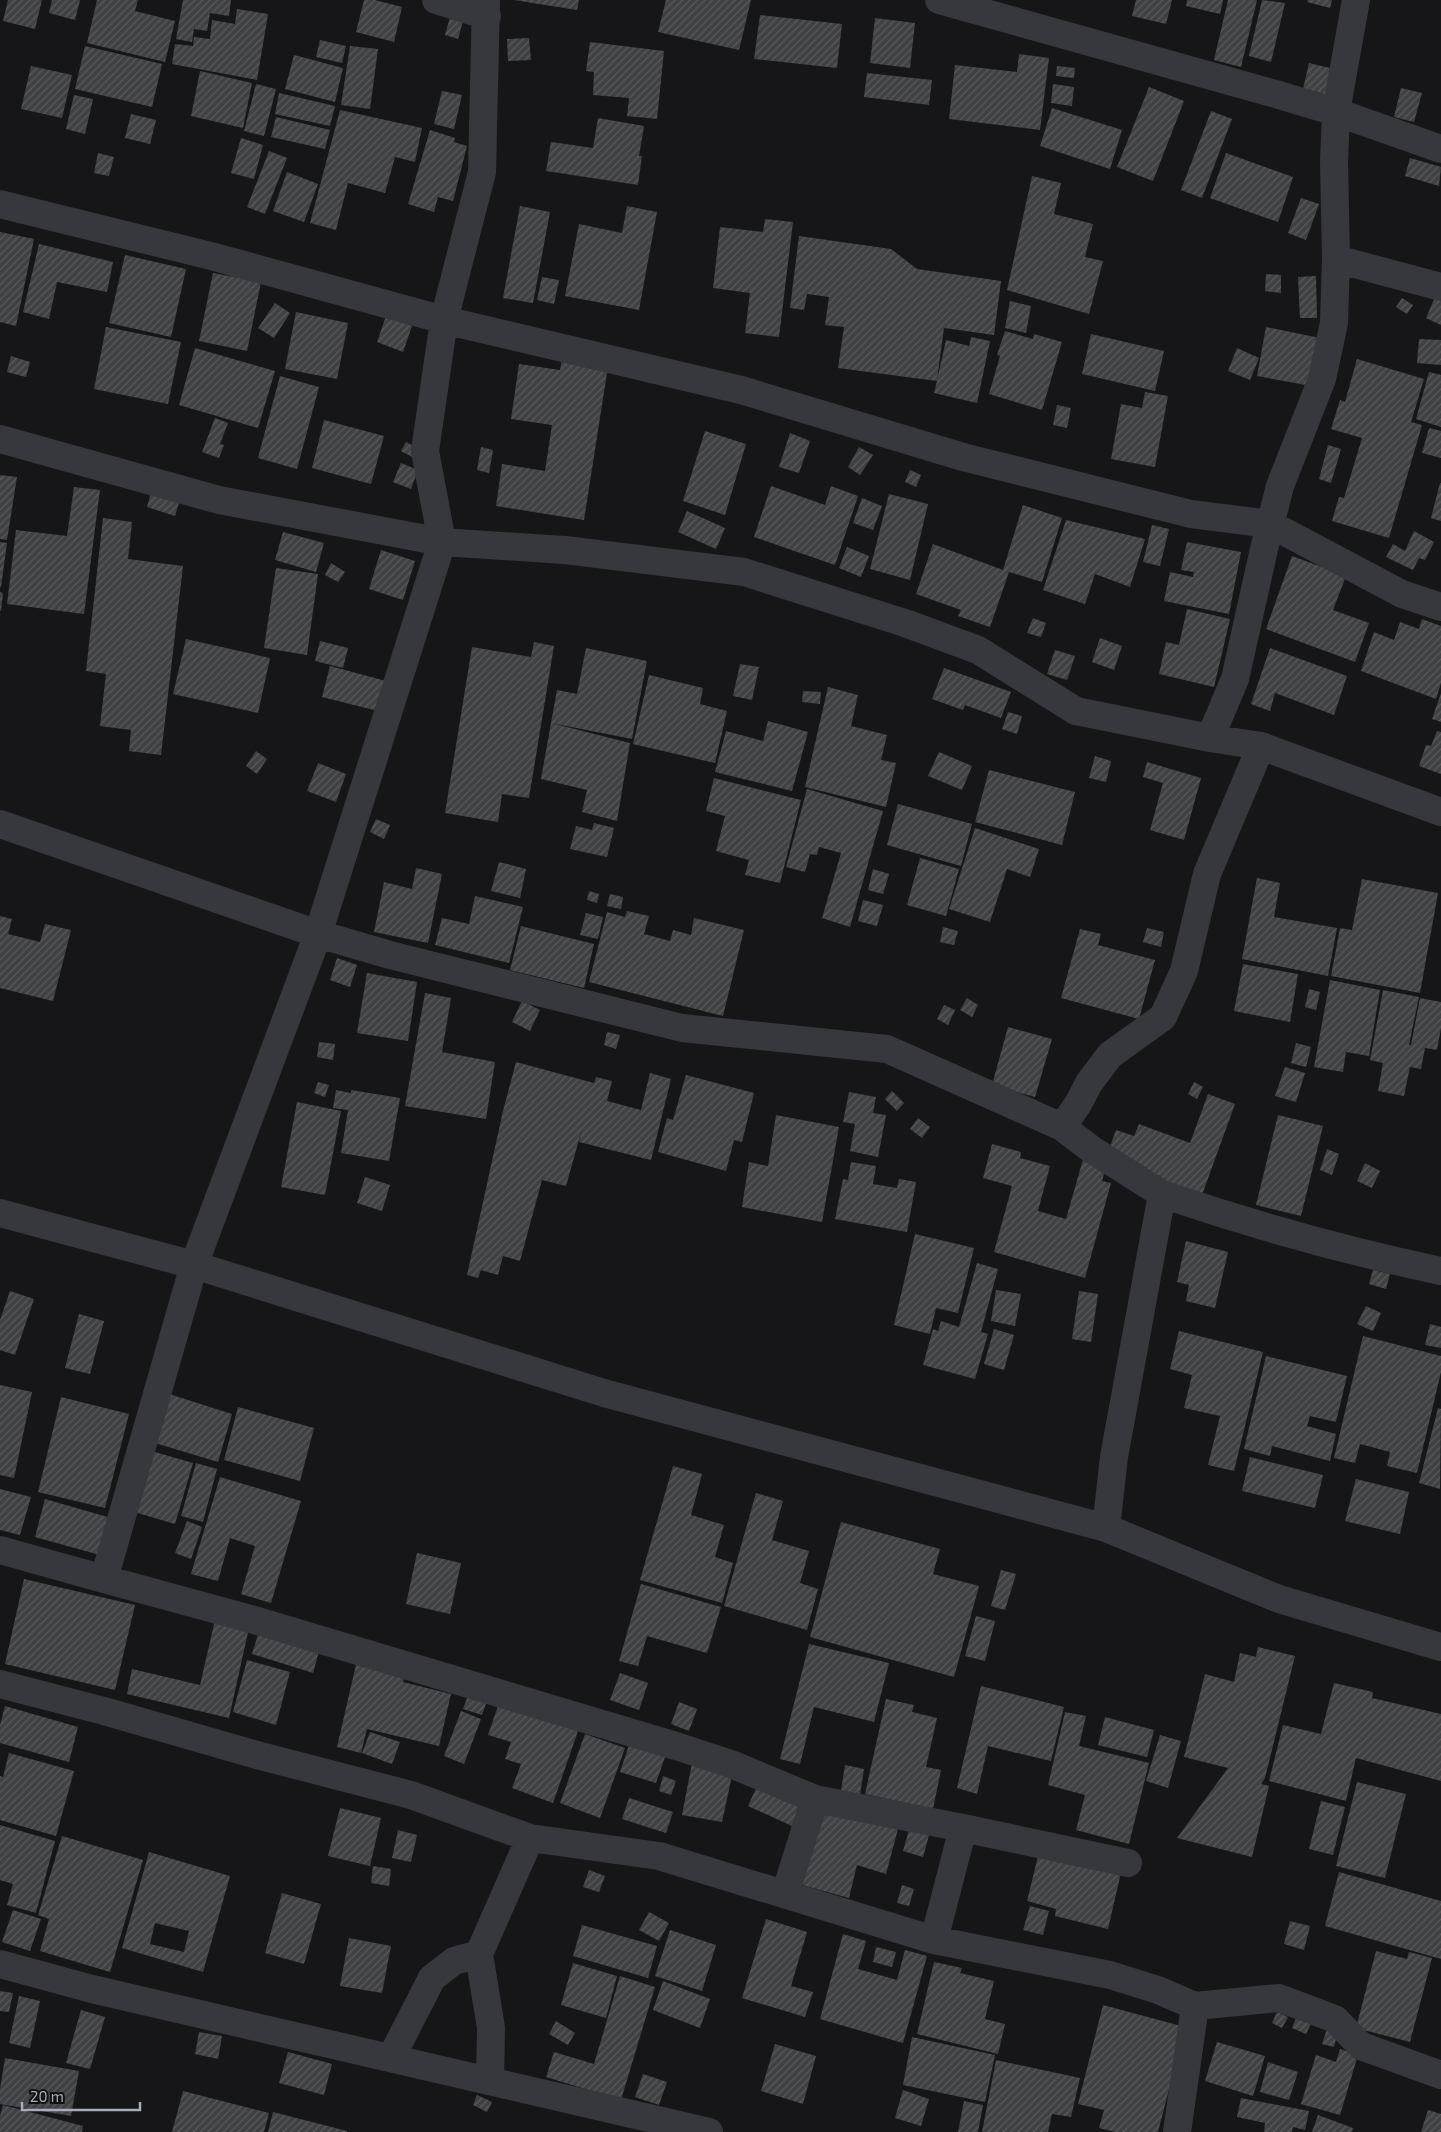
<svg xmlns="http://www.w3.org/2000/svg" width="1441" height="2132" viewBox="0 0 1441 2132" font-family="'Exo 2',sans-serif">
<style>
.building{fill:url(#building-hatch);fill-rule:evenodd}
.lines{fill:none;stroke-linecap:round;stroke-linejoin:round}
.minor{stroke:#37383d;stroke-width:28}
.tertiary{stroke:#37383d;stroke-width:28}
</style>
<defs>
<pattern id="building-hatch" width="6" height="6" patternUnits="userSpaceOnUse" patternTransform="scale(1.25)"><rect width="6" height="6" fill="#404145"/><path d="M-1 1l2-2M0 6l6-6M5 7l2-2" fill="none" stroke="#595a5e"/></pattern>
</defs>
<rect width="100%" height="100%" fill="#161618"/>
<path class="building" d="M8 0H42L35 29 3 21Z
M52 0H80L75 20 49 13Z
M97 0H138L135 11 175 21 165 62 87 43Z
M183 0H231L229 16 210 13 207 31 194 29 192 42 176 39Z
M364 0H375L402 7 394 42 356 32Z
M514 0H579L577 10Z
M666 0H751L739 50 658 32Z
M1136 0H1172L1166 24 1132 16Z
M1187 0H1223L1220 14 1186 6Z
M1228 0H1257L1241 67 1214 60Z
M1262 0 1285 3 1271 62 1249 56Z
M1308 0H1332L1330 8 1307 2Z
M237 9 268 14 257 80 172 64 175 44 193 46 194 37 210 39 212 20 235 24Z
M760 15 842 24 837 68 754 59Z
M450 17 463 21 458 39 445 35Z
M875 18 915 23 910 68 870 63Z
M529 38 531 60 508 61 507 39Z
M320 40 346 46 342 63 316 57Z
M590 42 664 51 657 119 627 116 629 98 593 95 594 72 586 71Z
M85 46 162 64 152 107 75 89Z
M350 46 378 49 370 109 341 105Z
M1019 54 1049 58 1040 130 949 119 955 65 1017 72Z
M294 55 343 68 335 102 285 89Z
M1309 63 1334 69 1328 95 1303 89Z
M31 66 72 75 62 118 21 109Z
M1057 66 1075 68 1074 78 1056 76Z
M200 71 252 83 243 128 191 116Z
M867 73 932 80 929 105 864 97Z
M256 84 276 89 264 136 244 131Z
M1053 84 1074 87 1072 106 1051 103Z
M1149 87 1184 101 1153 181 1117 167Z
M1401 88 1422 93 1414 122 1394 117Z
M442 91 462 95 454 129 434 124Z
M279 93 335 106 330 126 275 114Z
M74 95 93 99 85 134 66 129Z
M1052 108 1122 130 1110 169 1040 146Z
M340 110 422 128 415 162 395 157 385 193 348 183 336 230 310 223Z
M1211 111 1232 119 1202 198 1181 190Z
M131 114 156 120 150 144 125 138Z
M276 117 330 130 325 149 271 137Z
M598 118 644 126 639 156H642L638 185 546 171 551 142 593 148Z
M430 130 455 138 454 142 467 146 453 201 438 197 434 212 408 204Z
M241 138 263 145 254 179 231 173Z
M269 151 287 158 265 214 247 207Z
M98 153 114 157 109 176 94 173Z
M1226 153 1293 177 1278 222 1210 198Z
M1410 158 1441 167 1439 186 1405 176Z
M287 172 318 184 304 222 273 211Z
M1032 176 1061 183 1054 214 1093 224 1085 257 1103 261 1089 314 1007 290Z
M1301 198 1319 204 1306 240 1288 233Z
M520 206 550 212 533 303 503 298Z
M627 206 657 212 639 310 565 296 579 224 622 233Z
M765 219 793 222 779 337 745 333 750 293 713 288 720 227 763 232Z
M0 232 34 239 16 326 0 322Z
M799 236 891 249 917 269 1001 281 994 335 944 328 937 380 946 340 969 346 971 337 990 341 977 403 934 393 937 381 838 368 844 327 825 325 829 297 807 294 804 310 790 308Z
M39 244 113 262 107 292 57 282 49 319 23 312Z
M125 255 186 269 171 337 109 323Z
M213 273 261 282 247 351 199 341Z
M1266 274 1281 275V293L1265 291Z
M1316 276 1317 318H1300L1298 277Z
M542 277 559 280 554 304 537 300Z
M1435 297 1441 300V325L1426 318Z
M1402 298 1413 305 1407 314 1396 307Z
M1010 301 1031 306 1026 333 1005 328Z
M275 303 290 313 274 338 258 328Z
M296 312 348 323 337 379 285 369Z
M386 316 412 326 403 352 377 342Z
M106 327 181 342 168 404 94 389Z
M1266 327 1320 338 1311 386 1257 376Z
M1005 331 1033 339 1034 334 1062 342 1042 410 989 394 1000 356 997 355Z
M1091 334 1164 351 1155 391 1082 374Z
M1419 339 1441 340V365L1417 363Z
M195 348 275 371 258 428 179 405Z
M1237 348 1259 358 1250 380 1228 371Z
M563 353 609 360 584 520 496 506 502 464 545 471 552 425 511 419 519 364 560 370Z
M11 356 30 362 26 377 7 372Z
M1357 359 1424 379 1411 422 1422 425 1389 538 1332 521 1339 497 1344 498 1362 438 1331 429 1340 400 1345 402Z
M1429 372 1441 375V427L1416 419Z
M280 376 319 387 297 469 258 458Z
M1145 392 1168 396 1155 467 1111 459 1121 404 1142 408Z
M1057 405 1071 408 1067 428 1053 425Z
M215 418 228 423 220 444 224 445 219 458 202 452Z
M324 420 384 436 371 484 312 468Z
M1429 428 1441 431V458L1422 453Z
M705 431 746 444 725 515 683 501Z
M790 433 810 441 799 473 779 467Z
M406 442 419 449 414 458 401 451Z
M1328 445 1341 449 1331 483 1319 479Z
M481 447 493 450 489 473 477 470Z
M859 447 873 455 860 475 848 467Z
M401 463 418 470 411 489 393 482Z
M910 470 921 475 916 487 905 482Z
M0 475 17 477 7 540 0 539Z
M1440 483H1441V521L1431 518Z
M771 486 825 505 831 486 858 496 835 565 754 537Z
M74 487 100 490 84 614 7 604 16 530 67 536Z
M152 488 181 496 175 516 147 507Z
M889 494 928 504 910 580 870 569Z
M862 498 882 506 873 530 853 523Z
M1023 505 1062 518 1042 582 1009 572 990 627 958 616 961 610 916 594 933 544 1003 570Z
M687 511 725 528 716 549 678 532Z
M103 518 132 522 128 559 183 566 161 755 129 751 131 730 100 726 106 674 86 671Z
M1066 520 1145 539 1130 587 1095 574 1085 604 1043 590Z
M1152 525 1169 529 1160 566 1143 562Z
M1414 531 1434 542 1425 560 1419 558 1413 570 1386 557 1393 544 1405 551Z
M283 532 324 543 316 572 275 560Z
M0 542 7 543 1 587H0Z
M1187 542 1241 552 1229 614 1164 601 1170 572 1193 577 1194 572 1181 570Z
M847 547 869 556 861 577 839 568Z
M381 550 415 561 403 600 369 589Z
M1292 556 1346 576 1333 610 1369 623 1355 662 1266 629Z
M331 563 345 572 338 582 325 575Z
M276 568 318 574 307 655 264 648Z
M0 592 3 593 1 611H0Z
M1187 609 1230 619 1214 687 1159 674 1166 642 1179 645Z
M1033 618 1046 623 1041 637 1027 633Z
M1422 619 1441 626V683L1436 699 1361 671 1374 632 1394 640 1400 622 1419 629Z
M1100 638 1122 646 1114 670 1092 662Z
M186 639 270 658 258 713 173 694Z
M320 641 348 648 343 668 315 661Z
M534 642 554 646 529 798 502 794 498 822 445 813 472 647 531 657Z
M586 648 647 661 632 739 551 723 557 690 577 694Z
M1270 648 1347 676 1334 715 1275 693 1270 711 1251 704Z
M1055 650 1075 656 1067 680 1047 674Z
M740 664 759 667 752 700 733 696Z
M330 666 386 681 378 711 322 697Z
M944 668 1011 692 1001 718 965 705 963 710 932 699Z
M649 675 703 688 700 704 727 711 715 763 633 744Z
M828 687 858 695 851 726 887 735 881 760 896 763 886 807 805 787Z
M803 691 821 692 820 704 802 702Z
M1441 693V722L1432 719Z
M1008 712 1022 716 1017 734 1002 729Z
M768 721 808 732 792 791 715 772 726 731 763 741Z
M551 723 630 743 617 821 582 812 587 790 541 779Z
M1437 731 1441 732V774L1419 766 1426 745 1431 746Z
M256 751 267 759 257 774 246 766Z
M939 752 972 766 962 790 928 776Z
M1095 756 1111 761 1106 782 1089 778Z
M1147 762 1201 778 1184 840 1150 830 1163 783 1143 777Z
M318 763 346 774 336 802 307 791Z
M989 770 1075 792 1062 845 975 822Z
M714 778 801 800 780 883 745 875 749 860 716 851 725 816 706 811Z
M807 789 883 811 850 927 822 918 841 853 819 847 817 855 810 854 805 872 786 867Z
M898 804 972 824 961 866 887 845Z
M376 819 390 825 384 839 370 832Z
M594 823 614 828 607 857 570 849 576 826 592 830Z
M975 828 1039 849 1030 877 1007 869 990 922 949 909Z
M920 858 959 869 946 916 907 905Z
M499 862 526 869 520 898 491 891Z
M416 868 442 874 428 943 374 932 384 882 412 889Z
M873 869 889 874 883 894 868 890Z
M1257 878 1280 883 1274 917 1337 928 1328 976 1242 959Z
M1362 879 1438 893 1420 993 1331 976 1340 928 1352 930Z
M589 891 599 894 597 903 587 900Z
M610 894 623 897 621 909 607 906Z
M475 896 523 907 509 963 435 945 442 918 469 924Z
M863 900 883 905 877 926 858 921Z
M627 911 649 916 644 934 670 941 673 930 691 935 694 918 744 930 723 1016 589 982 607 912 625 917Z
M586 913 603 917 598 939 580 935Z
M0 916 12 919 8 934 40 942 45 924 71 930 53 1001 0 988Z
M521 926 594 944 584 988 510 970Z
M943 927 958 931 954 945 940 942Z
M1147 928 1164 932 1161 947 1143 942Z
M1080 929 1101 934 1098 945 1155 960 1139 1019 1061 998Z
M337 958 357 965 350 987 330 980Z
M1243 964 1298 974 1290 1022 1234 1011Z
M367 973 417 982 408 1041 357 1033Z
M1330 980 1380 990 1369 1056 1346 1052 1343 1072 1314 1067Z
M1309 989 1320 992 1316 1010 1305 1007Z
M1383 990 1419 997 1409 1045H1411L1420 998 1441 1002V1028L1437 1050 1425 1048 1421 1069 1410 1067 1404 1096 1378 1091 1383 1063 1370 1060Z
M425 993 451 998 442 1052 495 1062 486 1119 405 1106Z
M967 998 978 1005 972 1017 960 1010Z
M522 1001 540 1010 530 1031 512 1022Z
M944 1005 955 1010 948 1025 937 1019Z
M1008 1027 1052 1039 1035 1097 992 1085Z
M607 1032 620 1035 616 1049 604 1045Z
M319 1042 335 1044 333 1060 317 1057Z
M1296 1043 1311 1047 1306 1067 1291 1063Z
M516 1062 594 1083 596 1077 612 1081 607 1101 641 1110 650 1073 671 1079 651 1160 579 1142 582 1129 566 1186 542 1180 520 1261 503 1256 498 1275 481 1270 478 1278 467 1275 503 1111Z
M1285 1067 1305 1073 1296 1102 1275 1096Z
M686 1075 754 1093 742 1142 734 1140 726 1171 658 1152 667 1118 673 1120Z
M318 1082 329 1085 325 1097 314 1093Z
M1194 1082 1203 1087 1197 1099 1188 1094Z
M336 1090 351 1093V1090L400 1098 389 1161 341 1153 348 1110 333 1108Z
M892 1091 904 1103 897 1111 885 1099Z
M849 1092 876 1097 873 1113 886 1115 878 1157 850 1151 855 1124 843 1122Z
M1208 1094 1235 1104 1202 1195 1123 1167 1107 1155 1116 1130 1134 1136 1139 1124 1190 1143Z
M297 1102 341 1111 325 1195 281 1187Z
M776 1115 839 1127 822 1222 742 1207 749 1162 768 1166Z
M1278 1115 1323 1126 1301 1216 1256 1205Z
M918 1118 930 1127 922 1138 910 1129Z
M992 1144 1021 1152 1020 1158 1050 1166 1038 1211 1066 1219 1084 1156 1107 1163 1102 1181 1111 1183 1085 1278 994 1252 1012 1186 983 1178Z
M1327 1149 1339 1154 1332 1175 1320 1170Z
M851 1162 876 1166 873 1184 897 1188 899 1179 916 1182 907 1232 835 1219 843 1179 848 1180Z
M1365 1163 1380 1171 1372 1188 1357 1181Z
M365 1177 390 1185 382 1211 357 1203Z
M915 1234 974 1248 958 1313 936 1308 930 1334 894 1325Z
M1186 1241 1228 1252 1215 1308 1186 1301 1189 1285 1177 1282Z
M977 1263 998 1269 981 1332 988 1334 975 1379 923 1365 933 1329 938 1331 941 1321 959 1327Z
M1373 1270 1390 1274 1386 1289 1369 1284Z
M996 1290 1021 1294 1015 1326 991 1321Z
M10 1291 34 1299 15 1355 0 1350V1320Z
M1079 1291 1098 1294 1091 1342 1072 1339Z
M1366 1306 1381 1313 1373 1331 1357 1324Z
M79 1314 104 1321 90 1374 65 1368Z
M1430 1324 1441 1327V1348L1425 1345Z
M994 1329 1014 1335 1004 1370 984 1364Z
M1179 1331 1263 1352 1234 1471 1208 1465 1220 1416 1184 1408 1192 1375 1170 1369Z
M1363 1336 1441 1356V1372L1417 1473 1387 1466 1390 1452 1360 1444 1355 1463 1334 1458Z
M1266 1356 1347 1376 1336 1422 1310 1416 1307 1426 1336 1434 1330 1461 1272 1446 1270 1456 1244 1449Z
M0 1385 32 1392 14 1478 0 1475Z
M169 1394 232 1414 218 1462 155 1443Z
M61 1397 129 1414 105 1508 38 1492Z
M238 1407 314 1428 300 1481 224 1460Z
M1438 1408 1441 1409 1440 1489 1419 1483Z
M148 1450 193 1463 175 1524 131 1511Z
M1250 1457 1323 1475 1315 1508 1242 1491Z
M196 1463 217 1469 203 1522 181 1516Z
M673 1466 702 1474 691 1515 724 1525 715 1557 733 1563 722 1603 640 1580Z
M220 1477 301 1501 271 1603 241 1594 255 1546 230 1538 218 1581 191 1574Z
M1356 1479 1409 1492 1400 1534 1345 1521Z
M0 1489 31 1497 20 1535 0 1530Z
M756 1493 783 1501 772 1540 809 1551 800 1583 818 1589 807 1630 724 1606Z
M45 1499 118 1520 107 1557 35 1537Z
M187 1521 202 1527 191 1559 175 1553Z
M841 1522 940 1549 933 1574 979 1586 954 1677 810 1637Z
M417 1553 461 1563 450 1614 406 1604Z
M1001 1570 1016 1574 1005 1610 991 1606Z
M24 1579 135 1605 115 1690 5 1664Z
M641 1584 721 1607 707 1653 647 1636 638 1666 619 1661Z
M976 1616 995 1621 985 1661 965 1656Z
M215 1620 249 1628 229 1718 127 1694 132 1669 200 1685Z
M261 1625 321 1644 313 1673 252 1654Z
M809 1644 889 1663 874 1722 814 1707 800 1764 780 1759Z
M1258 1647 1295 1656 1265 1778 1261 1784 1269 1786 1252 1857 1177 1838 1228 1768 1184 1757 1205 1674 1234 1682 1240 1653 1256 1657Z
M358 1656 407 1668 403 1682 451 1694 439 1746 367 1729 361 1753 337 1747Z
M247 1660 290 1672 276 1725 233 1712Z
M620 1673 648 1683 639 1710 610 1700Z
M1334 1683 1373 1692 1372 1698 1441 1714V1781L1356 1758 1346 1801 1269 1781 1283 1725 1321 1734Z
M981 1686 1064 1707 1051 1761 988 1746 977 1794 957 1788Z
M470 1689 489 1695 482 1715 463 1709Z
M886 1699 914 1705 912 1712 937 1718 926 1767 941 1770 933 1809 865 1794Z
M679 1702 697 1709 689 1731 671 1724Z
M499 1703 578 1731 553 1803 512 1788 521 1764 505 1759 511 1742 488 1735Z
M5 1706 78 1727 69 1762 0 1743V1725Z
M461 1711 481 1719 464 1764 444 1756Z
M1065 1712 1086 1716 1079 1746 1149 1763 1129 1844 1076 1830 1085 1795 1048 1785Z
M1105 1717 1154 1730 1147 1757 1098 1745Z
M370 1732 400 1742 392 1764 362 1753Z
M585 1734 625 1748 600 1818 560 1803Z
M1160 1735 1181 1741 1168 1788 1146 1781Z
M629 1745 665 1757 656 1783 620 1772Z
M9 1753 74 1771 56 1836 0 1820V1776L3 1777Z
M692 1763 733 1771 722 1822 682 1815Z
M845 1765 864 1769 860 1795 841 1791Z
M663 1776 676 1781 671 1795 659 1791Z
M1357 1782 1406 1794 1385 1878 1336 1866Z
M758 1784 801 1803 792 1826 748 1806Z
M629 1798 673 1812 666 1833 622 1819Z
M1321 1801 1345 1807 1333 1855 1309 1849Z
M340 1808 381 1818 370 1866 328 1856Z
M823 1808 898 1829 886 1874 857 1865 849 1898 802 1885Z
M911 1823 931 1828 923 1857 903 1851Z
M0 1825 55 1841 36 1913 7 1905 13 1884 0 1880Z
M398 1830 417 1835 411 1862 392 1858Z
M62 1836 143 1860 110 1972 40 1951 49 1919 38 1915Z
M1040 1848 1122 1868 1108 1929 1055 1916 1056 1909 1027 1901Z
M149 1852 230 1876 203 1972 122 1948ZM155 1923 189 1931 184 1952 150 1944Z
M373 1866 391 1869 389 1886 371 1883Z
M589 1870 605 1876 599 1892 583 1887Z
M1339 1872 1441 1901V1959L1325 1926Z
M902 1885 914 1889 909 1906 897 1903Z
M282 1893 321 1904 304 1964 265 1953Z
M1030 1906 1049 1911 1043 1935 1023 1930Z
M13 1910 41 1919 30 1951 2 1942Z
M649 1912 669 1923 659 1941 639 1930Z
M766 1919 807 1932 791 1986 813 1992 805 2017 742 1998Z
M1290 1921 1310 1926 1304 1950 1284 1944Z
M582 1925 657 1946 648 1978 573 1956Z
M670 1930 716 1945 702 1991 655 1976Z
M843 1934 866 1941 858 1969 897 1980 905 1950 927 1956 903 2043 820 2019Z
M349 1938 391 1946 382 1993 340 1986Z
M876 1947 896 1952 892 1967 873 1962Z
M1376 1951 1407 1959 1409 1952 1432 1958 1410 2042 1356 2028Z
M934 1962 962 1968 960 1973 994 1981 985 2019 1005 2024 998 2054 917 2034Z
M573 1963 617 1976 606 2018 561 2005Z
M620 1976 655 1987 621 2100 546 2077 554 2052 594 2064Z
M663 1981 710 1999 700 2028 653 2010Z
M0 1991 13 1993 9 2012 0 2011Z
M19 1996 40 2001 30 2048 9 2043Z
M1103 2005 1185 2027 1158 2132H1115L1099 2128 1104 2110 1078 2104Z
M81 2010 105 2017 90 2069 66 2063Z
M1277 2012 1288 2017 1282 2028 1272 2023Z
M1297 2016 1312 2022 1306 2034 1292 2028Z
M556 2021 575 2033 568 2045 549 2034Z
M1327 2029 1338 2032 1334 2047 1322 2044Z
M199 2032 222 2036 218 2059 195 2054Z
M912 2037 995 2055 985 2102 903 2085Z
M1217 2042 1265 2056 1253 2096 1205 2081Z
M775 2044 816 2056 803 2104 761 2091Z
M1340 2049 1358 2055 1340 2115 1301 2104 1316 2055 1336 2062Z
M288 2052 332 2064 324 2095 279 2083Z
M5 2058 79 2071 71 2116 0 2104V2089Z
M996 2060 1080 2078 1071 2117 1052 2114 1048 2132H982Z
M1268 2062 1298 2072 1289 2100 1260 2092Z
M643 2074 667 2082 659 2105 635 2097Z
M903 2090 929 2099 921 2126 895 2118Z
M183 2091 269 2113 264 2132H172Z
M477 2095 492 2102 487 2112 473 2105Z
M1241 2098 1309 2111 1305 2130 1293 2127 1292 2132H1264L1265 2123 1237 2117Z
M964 2101 983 2105 978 2132H958Z
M3 2105 83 2126 82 2132H0V2116Z
M1428 2110 1441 2114V2132H1421Z
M273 2112 347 2131V2132H268Z
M1318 2115 1353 2128 1352 2132H1312Z"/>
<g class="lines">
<path class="minor" d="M436 0 487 16
M939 0 1279 95 1336 112 1441 149
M0 204 211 256 444 320 741 390 963 457 1191 514 1270 524 1402 594 1441 607
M1336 259 1441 287
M0 439 219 500 442 542 565 550 744 572 905 623 978 650 1076 711 1210 738 1261 746 1441 812
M1210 738 1235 679 1264 549 1280 486 1322 379 1334 323 1336 259 1334 162 1336 112 1356 0
M0 824 318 934 390 955 682 1028 887 1049 1062 1127
M1162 1194C1253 1225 1346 1251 1441 1271
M1106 1528 1114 1457 1162 1194 1091 1149 1062 1127 1078 1104 1089 1083 1110 1055 1163 1017 1184 971 1207 874 1261 746
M0 1550 104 1579 194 1265 318 934 442 542 425 451 444 320 482 172 486 0
M104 1579 254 1620 676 1746 731 1764 815 1799
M0 1684 104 1711 257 1755 411 1795 530 1838 659 1856 934 1940 1110 1975 1158 1990 1195 2006 1279 1998 1335 2019 1361 2046 1441 2075
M963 1828 1128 1863
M785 1894 815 1799 963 1828 934 1940
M479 1954 491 2028 490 2080
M0 1964 92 1989 709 2132
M391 2058 432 1978 454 1961 479 1954 530 1838
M1177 2132 1195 2006"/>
<path class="tertiary" d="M0 1213 194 1265 604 1393 1106 1528 1279 1599 1441 1647"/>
</g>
<path d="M22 2102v8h118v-8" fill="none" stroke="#a8adb8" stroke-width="2.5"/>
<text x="30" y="2102" font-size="15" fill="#a8adb8" stroke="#111113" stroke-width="4" paint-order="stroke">20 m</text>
</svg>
